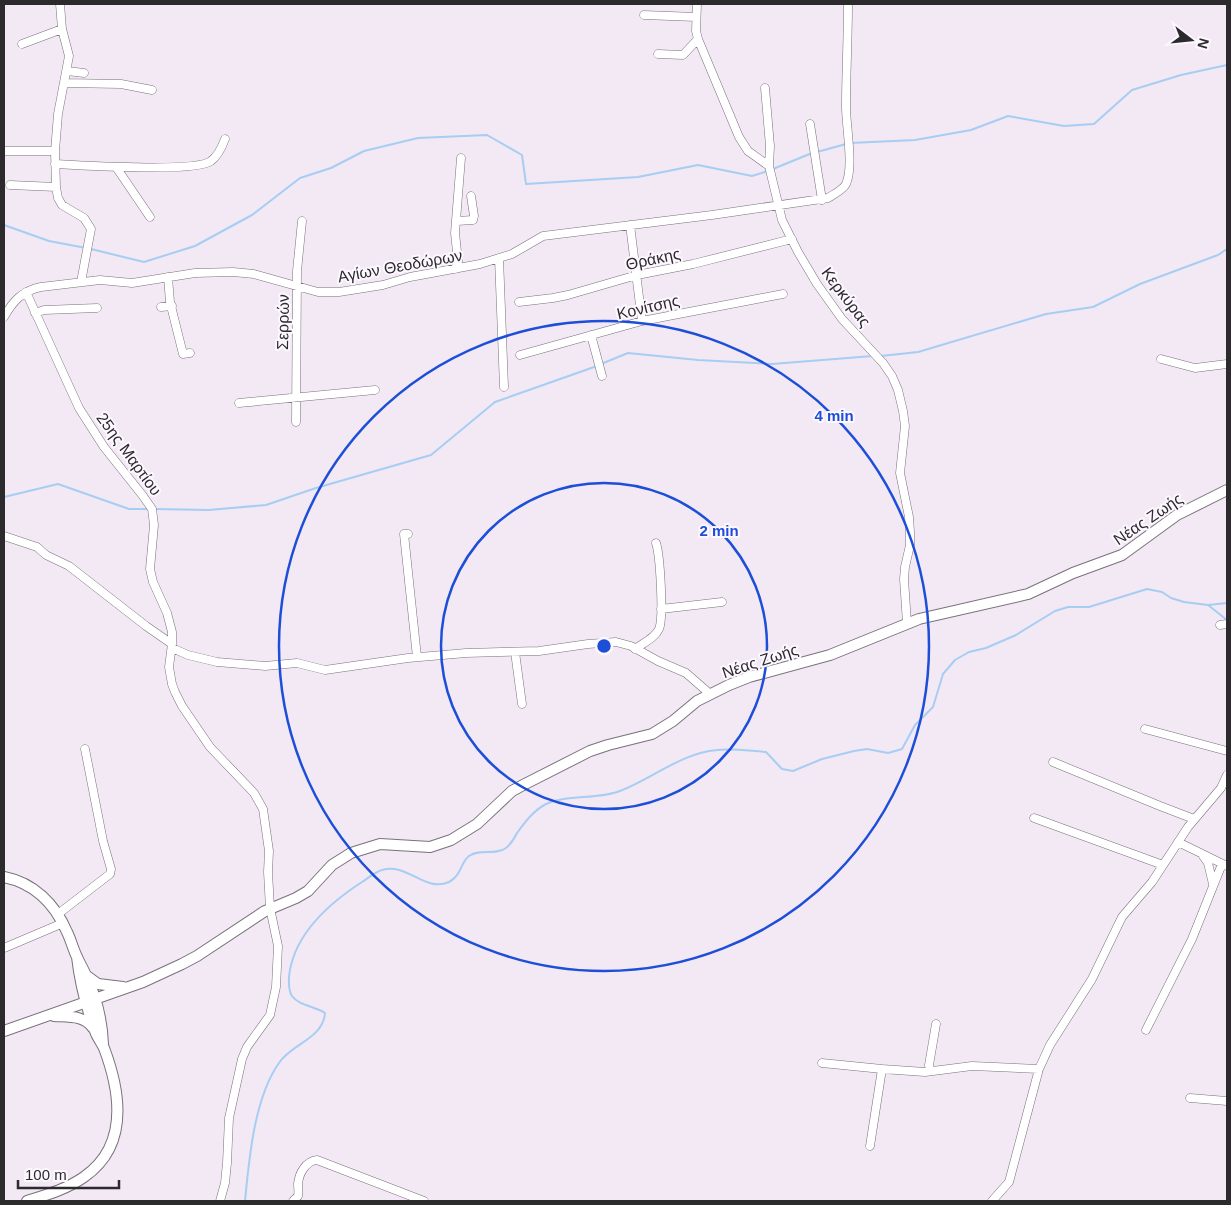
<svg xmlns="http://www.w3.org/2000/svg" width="1231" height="1205" viewBox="0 0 1231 1205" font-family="Helvetica,sans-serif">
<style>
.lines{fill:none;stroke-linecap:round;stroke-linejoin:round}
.stream{stroke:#a8cdf3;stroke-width:2}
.street-casing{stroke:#79717b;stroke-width:9}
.secondary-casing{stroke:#79717b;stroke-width:12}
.street{stroke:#fff;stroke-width:8}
.secondary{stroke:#fff;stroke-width:10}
.ring{fill:none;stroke:#1d4ed8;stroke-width:2.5}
.labels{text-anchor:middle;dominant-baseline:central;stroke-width:4;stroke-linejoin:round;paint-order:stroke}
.street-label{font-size:16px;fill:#2d2a2e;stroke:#fdf8ff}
.centre{fill:#1d4ed8;stroke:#fdf8ff;stroke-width:2.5}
.ring-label{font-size:15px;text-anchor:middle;font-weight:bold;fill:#1d4ed8;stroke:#fdf8ff;stroke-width:4;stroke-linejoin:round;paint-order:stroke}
</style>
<rect width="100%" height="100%" fill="#f2e9f5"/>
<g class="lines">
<path class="stream" d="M850 143 915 140 971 130 1008 116 1064 126 1094 124 1132 90 1181 75 1227 65
M817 152 846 144
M773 169 812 153
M4 225 49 241 86 248
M91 249 144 262 195 246 252 215 300 178 331 168 364 151 418 138 487 135 522 155 526 184 638 177 698 165 752 176 768 171
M881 356 918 352 1046 314 1093 307 1140 284 1218 255 1227 249
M601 364 628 353 698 360 772 364 873 356
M4 497 58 484 129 509H148
M155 509 209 510 266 505 316 488 431 455 495 402 597 366
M1208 605 1227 620
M245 1201C249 1160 254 1098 279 1063 291 1044 323 1039 325 1013 315 1006 299 1006 292 996 288 990 289 983 289 977 293 935 328 904 362 882 368 878 375 872 382 870 407 862 425 893 449 882 462 875 460 863 469 856 480 848 495 856 506 848 511 844 514 839 517 833 525 822 533 811 546 804 566 794 597 800 620 791 652 779 681 753 717 750 733 748 750 751 766 752L782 769 793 771 822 759 854 751 867 749 888 753 902 749 915 725 933 707 943 674 955 660 969 652 986 648 1016 635 1055 611 1068 607H1089L1147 589 1162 592 1171 598 1184 602 1208 605 1227 603"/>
<defs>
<path id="street" d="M60 4 62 29 69 56 58 114 55 151 56 187 58 198 62 205 84 218 91 229 81 282
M697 4 696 31 698 39 739 137 748 151 769 166 782 220 798 252 817 284 842 319 883 363 892 376 898 390 903 411 905 426 900 473 909 517 910 532V545L905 567 904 579 907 623
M644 15 696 17
M22 44 62 29
M658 54 683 55 698 39
M67 71 84 73
M64 83 121 84 152 90
M765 88 770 146 769 166
M810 124 822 200
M4 151H55
M55 164C80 165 195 173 211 161 218 156 222 147 225 139
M116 167 150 217
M10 185 56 187
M457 221 473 220 474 216 471 196
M630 225 642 321
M499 258 504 387
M455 269 458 261 455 233 461 158
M168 277 170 302 183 354 190 353
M26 292 79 408 104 447 143 496 152 509 154 525 150 569 153 582 167 613 172 632V644L169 667 172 684 175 692 182 706 210 747 254 793 263 809 269 851 268 872 270 908 278 946 276 987 270 1015 247 1047 242 1059 229 1118 227 1163 225 1183 220 1201
M519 302 553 298 568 295 637 275 693 264 792 239
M161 307 172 306
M35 313 44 310 97 308
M4 317C13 301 22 291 41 287L100 280 132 283 195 273 233 272 254 274 318 292H339L383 285 410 277 480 264 512 254 543 236 712 215 828 198C834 194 843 190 846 184 854 167 846 126 846 107 846 73 848 38 848 4
M591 335 602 376
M520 355 642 321 783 294
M1161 359 1195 368 1227 364
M239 403 375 390
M296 422 297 271 302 221
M408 534H404L417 657
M4 536 37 547 46 555 69 566 146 626 172 644
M661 609 722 602
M1220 625 1227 624
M172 648 188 655 217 662 265 666 297 663 325 670 408 658 466 653 539 651 588 644 616 642 631 646 658 661 686 673 710 694
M635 649C643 643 655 638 659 629 664 618 660 555 656 543
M515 652 522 704
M1145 729 1227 751
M1053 762 1160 806 1194 819
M1034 818 1163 865
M1178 842 1227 866
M1203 856 1208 863 1213 884
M58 914 110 874 111 869 103 841 85 749
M4 948 63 923
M1146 1030 1192 939 1222 864
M822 1063 882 1069
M930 1071 929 1065 936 1024
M1190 1098 1227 1101
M870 1146 882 1069 925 1072 972 1066 1039 1069
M293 1201 298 1196C299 1192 298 1188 298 1184 299 1173 306 1161 317 1160L424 1201
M992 1201 1009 1182 1039 1069 1050 1045 1092 979 1122 917 1152 882 1188 827 1221 788 1227 775"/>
<path id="secondary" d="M4 877C34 883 55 904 67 932 71 940 73 949 77 957 80 964 84 970 87 978 97 999 102 1020 103 1044
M87 976 98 984 123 987
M54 1016C68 1017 84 1015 93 1028
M4 1031 143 982 182 964 197 956 265 911 296 898 308 891 332 865 351 853 380 844 430 847 451 840 477 824 512 791 525 784 590 751 608 745 652 734 673 721 697 701 729 685 749 677 830 655 919 619 1028 594 1073 573 1122 555 1177 515 1227 490
M27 1201C46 1195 67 1189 84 1177 129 1146 121 1093 104 1048 101 1042 97 1037 95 1031 86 1007 80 982 77 957"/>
</defs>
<use href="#street" class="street-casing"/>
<use href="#secondary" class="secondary-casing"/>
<use href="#street" class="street"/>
<use href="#secondary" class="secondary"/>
</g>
<g class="ring">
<circle cx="604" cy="646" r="163"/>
<circle cx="604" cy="646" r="325"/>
</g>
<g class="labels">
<g class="street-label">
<text transform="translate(653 259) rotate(-12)">Θράκης</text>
<text transform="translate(400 266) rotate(-10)">Αγίων Θεοδώρων</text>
<text transform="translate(846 297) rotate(53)">Κερκύρας</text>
<text transform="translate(648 307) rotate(-13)">Κονίτσης</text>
<text transform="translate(283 322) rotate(-89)">Σερρών</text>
<text transform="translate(129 454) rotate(54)">25ης Μαρτίου</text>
<text transform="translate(1148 519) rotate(-34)">Νέας Ζωής</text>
<text transform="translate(760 661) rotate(-18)">Νέας Ζωής</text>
</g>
</g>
<circle cx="604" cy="646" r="8" class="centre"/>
<g class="ring-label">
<text x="834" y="421">4 min</text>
<text x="719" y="536">2 min</text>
</g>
<rect width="1231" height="1205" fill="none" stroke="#2d2a2e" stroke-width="10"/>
<g transform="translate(1191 40) rotate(106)" stroke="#fdf8ff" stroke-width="4" paint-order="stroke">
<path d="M0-4L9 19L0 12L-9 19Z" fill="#2d2a2e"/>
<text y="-8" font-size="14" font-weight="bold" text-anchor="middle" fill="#2d2a2e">N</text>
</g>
<path d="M18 1180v8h101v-8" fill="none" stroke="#2d2a2e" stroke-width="2.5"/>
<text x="25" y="1180" font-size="15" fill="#2d2a2e" stroke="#fdf8ff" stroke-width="4" paint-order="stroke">100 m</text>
</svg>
